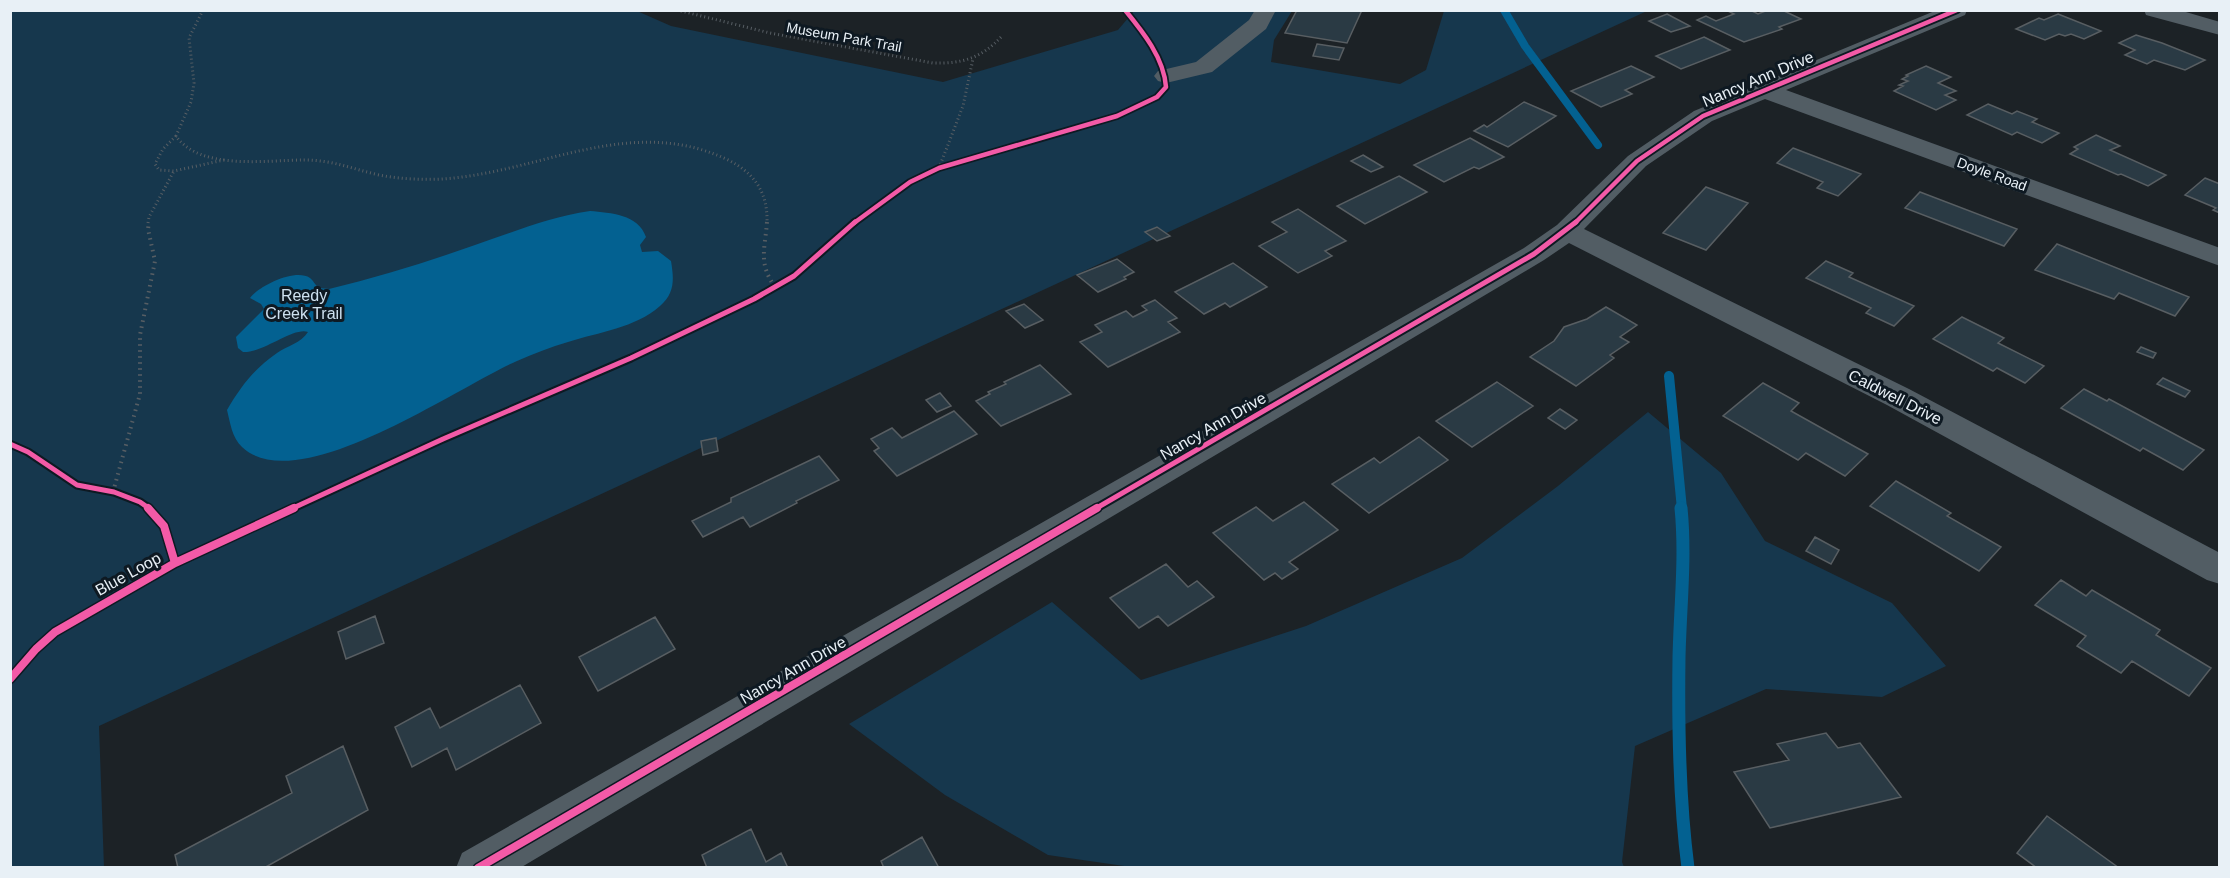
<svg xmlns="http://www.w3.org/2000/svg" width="2230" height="878" viewBox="0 0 2230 878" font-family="Arial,sans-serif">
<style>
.green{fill:#16374d}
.water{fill:#036191}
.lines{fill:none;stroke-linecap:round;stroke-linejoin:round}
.stream-far2{stroke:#036191;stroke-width:8}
.stream-far1{stroke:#036191;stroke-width:10}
.stream{stroke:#036191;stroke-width:13}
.building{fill:#2a3a44;stroke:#585e62;stroke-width:1.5}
.path-far1{stroke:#575e64;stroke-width:3;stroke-dasharray:1 3;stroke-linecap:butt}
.path{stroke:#575e64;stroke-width:4;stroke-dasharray:1.5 4.5;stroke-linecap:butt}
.minor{fill:#525d64;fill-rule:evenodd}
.cycleway-far2-casing{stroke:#0e1922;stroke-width:8}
.cycleway-far1-casing{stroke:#0e1922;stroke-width:9}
.cycleway-casing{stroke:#0e1922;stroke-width:11}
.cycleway-far2{stroke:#f35aa7;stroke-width:4.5}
.cycleway-far1{stroke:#f35aa7;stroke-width:5}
.cycleway{stroke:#f35aa7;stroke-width:8}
.labels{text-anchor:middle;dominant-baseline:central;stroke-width:6;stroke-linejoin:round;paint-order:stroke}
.far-street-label{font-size:14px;fill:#e8f0f6;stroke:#0e1922}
.street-label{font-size:16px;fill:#e8f0f6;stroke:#0e1922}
.park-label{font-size:16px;fill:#cde0ef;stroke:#0e1922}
</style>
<rect width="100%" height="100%" fill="#1c2226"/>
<path class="green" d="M10 11H637L671 26 943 82 1118 30 1134 11H1292L1274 40 1271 62 1400 84 1426 70 1444 11H1647L99 726 104 868 11 867Z
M1648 412 1721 473 1765 541 1892 603 1946 666 1882 697 1766 689 1635 746 1622 862 1624 867 1138 868 1048 855 945 795 849 724 1052 602 1141 680 1306 626 1462 558 1558 486Z"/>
<path class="water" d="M590 211C611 213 638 214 646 237L640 245 642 252 658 251 671 261C674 279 675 293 660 306 635 328 599 332 568 342 551 347 533 354 517 361 460 385 298 500 242 447 232 438 230 422 227 410 241 386 254 369 277 353 287 346 301 343 308 332 293 327 264 353 243 352L238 348 236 337 264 309 261 304 250 298C259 286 295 268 310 278 313 280 315 285 319 288L329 289C379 277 427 262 475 245 514 232 549 217 590 211Z"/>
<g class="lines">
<path class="stream-far2" d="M1504 10 1525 46 1598 145"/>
<path class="stream-far1" d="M1669 376 1682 509"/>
<path class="stream" d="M1681 508C1686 558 1680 608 1679 658 1678 728 1679 799 1688 868"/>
</g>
<path class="building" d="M1297 10H1362L1347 43 1285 33Z
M1735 10H1750L1758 14 1768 10H1782L1801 19 1779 27 1782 29 1744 42 1697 20 1706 16 1716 21 1734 14 1730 12Z
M1667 14 1690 26 1671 32 1649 21Z
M2058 14 2101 31 2084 39 2071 34 2065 36 2059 34 2045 40 2016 29 2039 18 2044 20Z
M2136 35 2162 43 2205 60 2185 70 2154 60 2147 64 2125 55 2135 50 2119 43Z
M1704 37 1730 50 1681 69 1656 56Z
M1317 44 1344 48 1339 60 1313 56Z
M1631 66 1654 77 1625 90 1632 94 1601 107 1571 91Z
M1926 66 1951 77 1938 83 1956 91 1945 95 1956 100 1936 110 1894 91 1903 86 1899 85 1908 81 1902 79 1908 76 1906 75Z
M1524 102 1556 116 1508 147 1474 131 1484 125 1487 127Z
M1988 104 2012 114 2017 111 2037 119 2032 122 2059 133 2042 143 2017 132 2012 135 1967 115Z
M2096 135 2120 146 2110 150 2166 175 2148 186 2121 174 2118 175 2070 154 2078 149 2074 147Z
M1470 138 1504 157 1479 169 1474 167 1444 182 1414 165Z
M1793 148 1861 174 1838 196 1817 188 1823 182 1777 163Z
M1363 155 1383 167 1371 172 1351 161Z
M1399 176 1427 192 1365 224 1337 206Z
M2205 178 2220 184V213L2213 210 2216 208 2185 195Z
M1706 187 1748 203 1706 250 1663 233Z
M1920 192 2017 229 2004 246 1905 208Z
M1298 209 1346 241 1325 251 1332 256 1298 273 1259 246 1287 232 1272 222Z
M1157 227 1170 236 1157 241 1145 232Z
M2057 244 2189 297 2175 316 2119 293 2114 299 2035 270Z
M1117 259 1134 272 1124 277 1126 279 1098 292 1077 275Z
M1826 261 1853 273 1849 277 1914 306 1894 326 1866 313 1871 308 1806 278Z
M1233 263 1267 287 1230 307 1225 303 1204 314 1175 292Z
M1155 300 1177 318 1168 322 1180 332 1108 367 1080 342 1102 332 1095 325 1126 311 1133 317 1147 310 1142 306Z
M1024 304 1043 320 1025 328 1006 311Z
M1606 307 1637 325 1620 337 1629 342 1610 355 1614 358 1576 386 1530 357 1554 341 1564 327 1587 319Z
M1962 317 2004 338 1998 343 2044 366 2025 383 1997 368 1993 371 1933 339Z
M2141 347 2156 353 2153 358 2137 352Z
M1040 365 1071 394 1001 426 976 401 990 394 988 392 1006 384 1004 382Z
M2163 378 2190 391 2185 397 2157 384Z
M1497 382 1533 406 1472 447 1436 421Z
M1763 383 1799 403 1791 411 1868 454 1845 476 1806 453 1798 460 1723 416Z
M2084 389 2107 401 2109 399 2204 450 2183 470 2143 448 2140 451 2061 408Z
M940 393 951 406 937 412 926 400Z
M1560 409 1577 420 1565 429 1548 418Z
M954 411 977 434 897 476 874 451 879 448 871 439 892 428 902 438Z
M1419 437 1448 460 1369 513 1332 484 1374 458 1380 463Z
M716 438 718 451 703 455 701 441Z
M819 456 839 480 796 501 797 503 750 527 743 517 703 537 692 521 731 502V498Z
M1896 481 1951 513 1947 516 2001 547 1979 571 1870 506Z
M1304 502 1338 530 1289 562 1298 569 1282 579 1275 573 1264 580 1213 533 1256 507 1273 521Z
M1815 537 1839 550 1831 564 1806 551Z
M1166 564 1188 587 1197 581 1214 597 1168 626 1158 616 1139 628 1110 598Z
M2061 580 2086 596 2092 590 2160 630 2156 635 2211 668 2189 696 2132 661 2121 673 2077 646 2086 636 2035 605Z
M375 616 384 643 346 659 338 632Z
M655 617 675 649 598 691 579 657Z
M520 685 541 723 456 770 447 748 412 767 395 727 430 708 440 728Z
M1826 733 1838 748 1860 743 1901 797 1770 828 1734 772 1789 760 1777 744Z
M343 746 368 810 264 868H178L175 855 292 793 286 776Z
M2047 816 2119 868H2037L2017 853Z
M751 829 766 862 781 853 788 868H707L702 855Z
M922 837 939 868H884L881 861Z"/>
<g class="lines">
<path class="path-far1" d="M203 10 189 38 194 83 191 102 176 136C200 171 267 160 304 160 333 160 352 169 379 175 400 179 421 180 442 179 539 173 629 114 726 159 754 172 768 192 767 223
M677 10 770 33 933 63C962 64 982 58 1002 36
M176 136 163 149 155 164 159 170 174 171 224 160
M939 168 963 106 973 59
M148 223 149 217 174 171"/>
<path class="path" d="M767 222C765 249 758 263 775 287
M113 492 140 394V335L155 261 148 229 149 222"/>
<path class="minor" d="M1255 10H1276L1266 29 1212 72 1166 83 1158 81 1154 76 1158 71 1196 62 1249 20Z
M1937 10H1967L1965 15 1786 90 2220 248V266L1765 99 1712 121 1646 166 1584 229 1909 389 2220 553V584L2207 580 1887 405 1569 243 1544 260 520 868H456L462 853 1524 248 1557 225 1628 156 1694 111Z
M2144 10H2179L2220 22V35L2146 15Z"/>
<defs>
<path id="cycleway-far2" d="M854 223 910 182 939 168 1117 116 1157 97 1166 87C1164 58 1143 32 1125 10
M1575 223 1637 161 1703 116 1957 10"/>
<path id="cycleway-far1" d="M10 444 28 452 77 485 114 492 140 502 150 509
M291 509 443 439 631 358 754 299 794 276 855 222
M1095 509 1534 254 1576 222"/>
<path id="cycleway" d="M148 508 164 526 175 563
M10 679 36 649 55 632 175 563 294 508
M478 868 1097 508"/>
</defs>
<use href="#cycleway-far2" class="cycleway-far2-casing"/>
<use href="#cycleway-far1" class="cycleway-far1-casing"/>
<use href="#cycleway" class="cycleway-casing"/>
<use href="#cycleway-far2" class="cycleway-far2"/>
<use href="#cycleway-far1" class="cycleway-far1"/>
<use href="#cycleway" class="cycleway"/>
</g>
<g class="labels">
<g class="far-street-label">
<text transform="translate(844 37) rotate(10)">Museum Park Trail</text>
<text transform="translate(1992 174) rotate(20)">Doyle Road</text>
</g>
<g class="street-label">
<text transform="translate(1758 79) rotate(-23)">Nancy Ann Drive</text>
<text transform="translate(1895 397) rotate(27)">Caldwell Drive</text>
<text transform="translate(1213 426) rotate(-30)">Nancy Ann Drive</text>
<text transform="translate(128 574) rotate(-29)">Blue Loop</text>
<text transform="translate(793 670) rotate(-30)">Nancy Ann Drive</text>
</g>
<g class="park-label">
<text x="304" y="295">Reedy<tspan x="304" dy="18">Creek Trail</tspan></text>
</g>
</g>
<rect width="2230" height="878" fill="none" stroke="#e8f0f6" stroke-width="24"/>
</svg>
